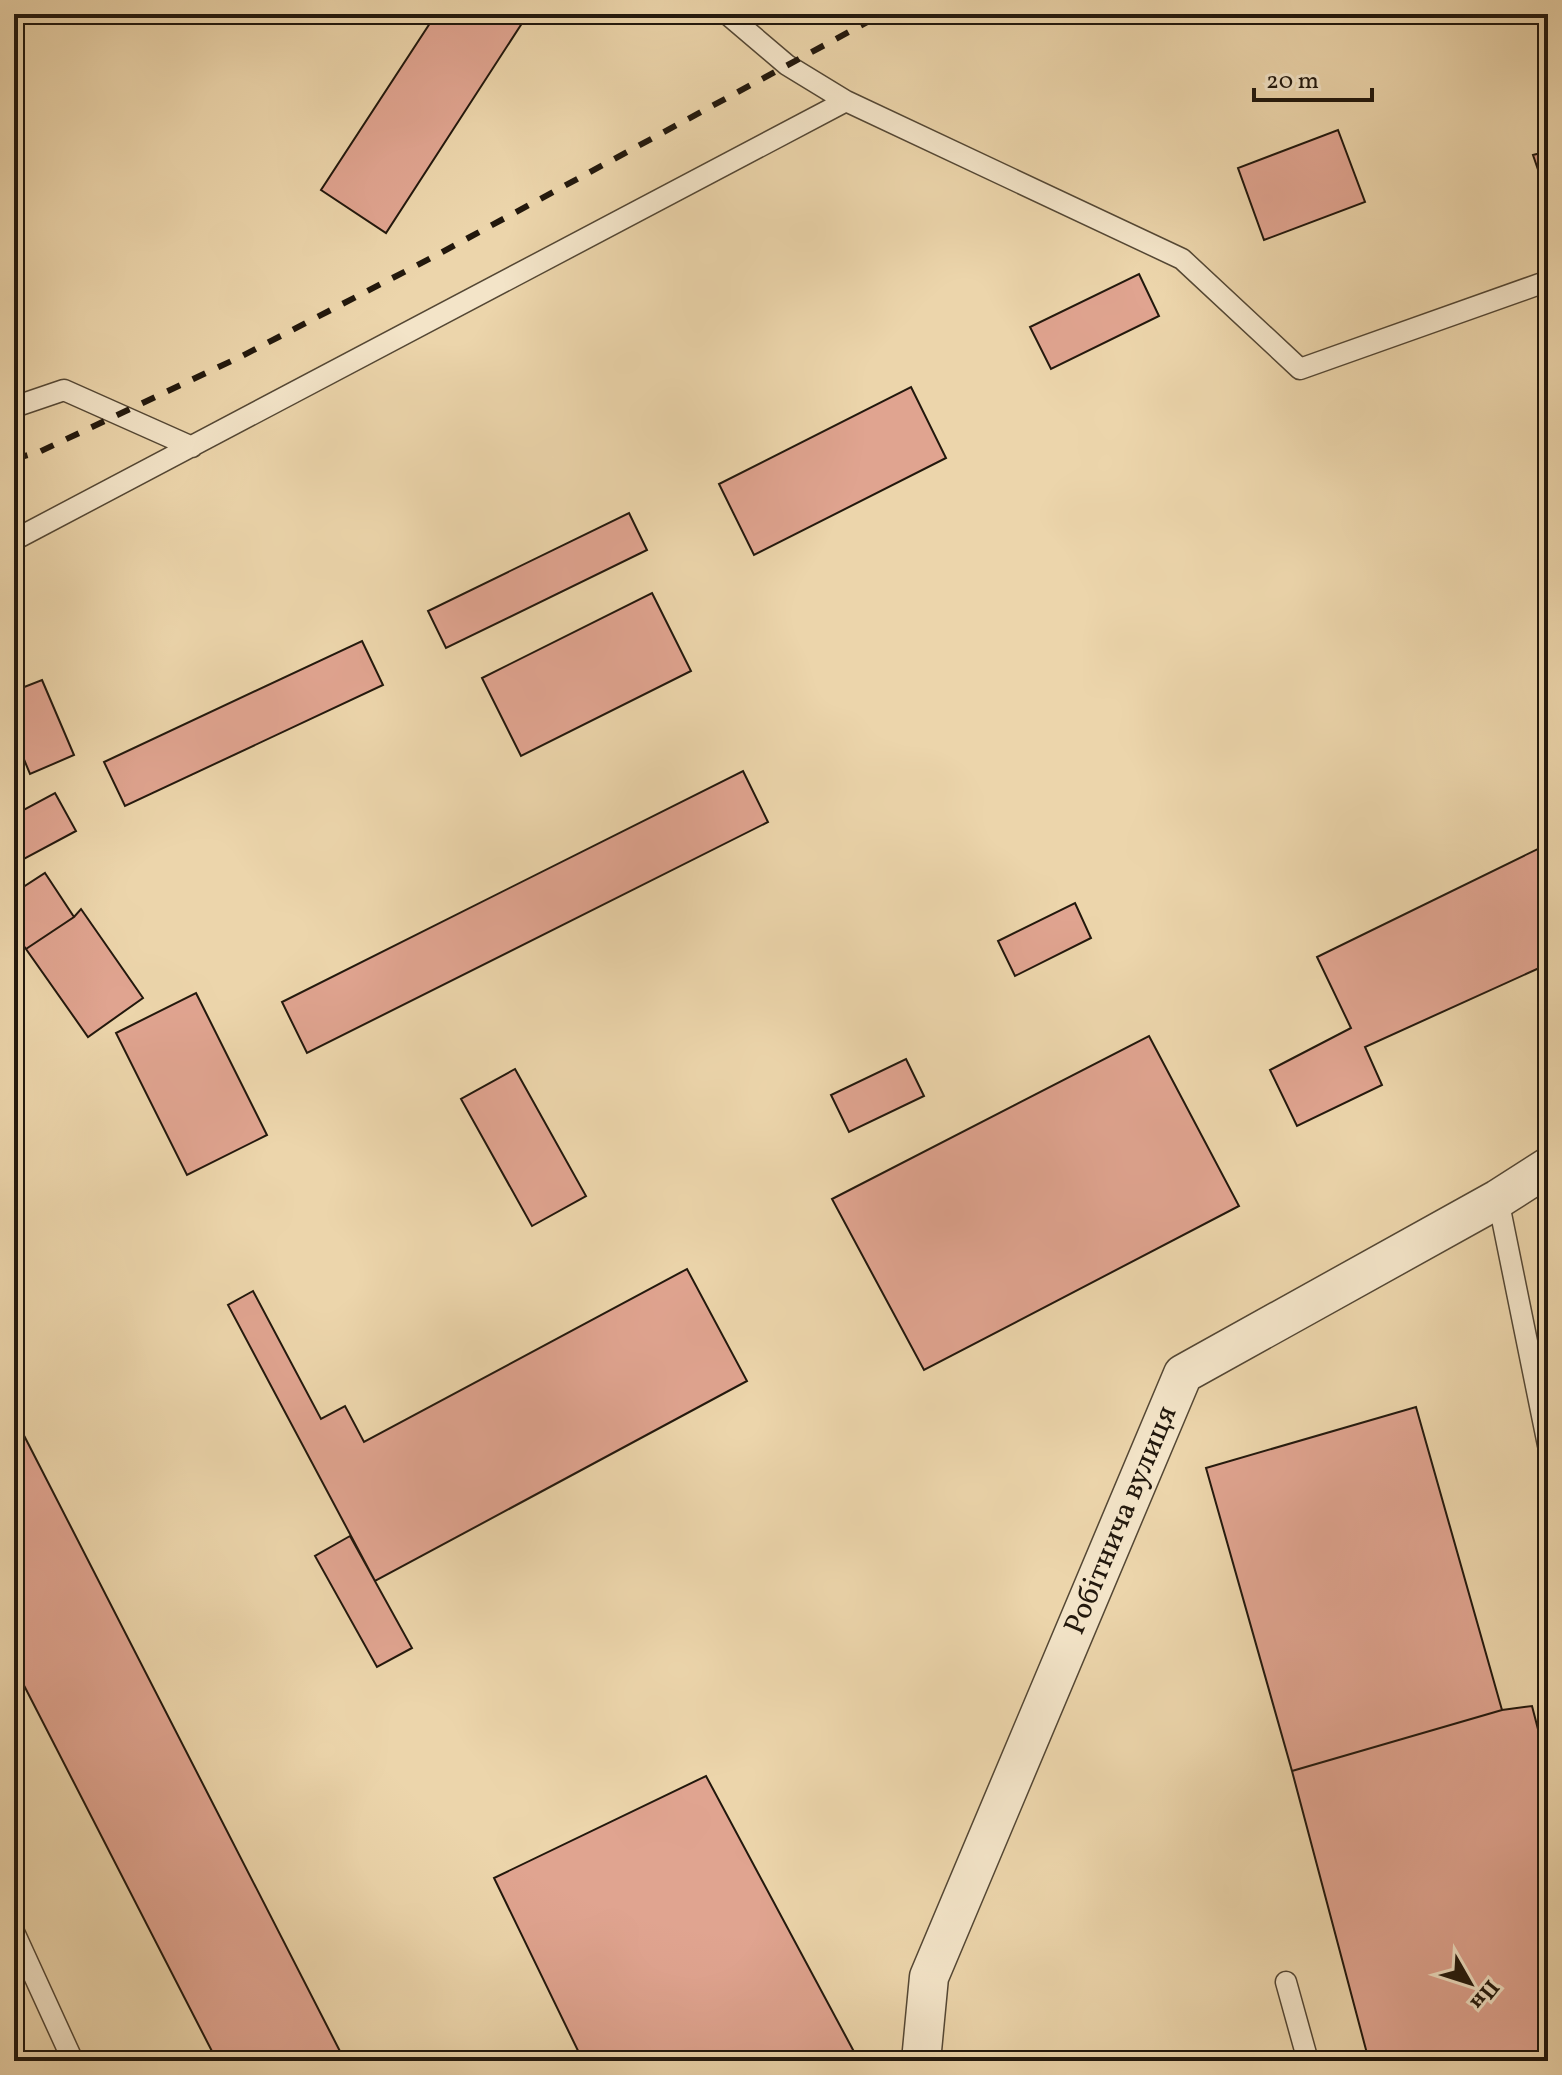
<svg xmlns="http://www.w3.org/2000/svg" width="1562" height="2075" viewBox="0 0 1562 2075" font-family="Vollkorn,serif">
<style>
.building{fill:#e0a490;stroke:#22180d;stroke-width:2}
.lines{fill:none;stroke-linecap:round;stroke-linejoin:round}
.lane-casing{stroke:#544734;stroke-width:23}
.street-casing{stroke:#544734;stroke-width:41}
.lane{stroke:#f3e4c8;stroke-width:20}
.street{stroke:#f3e4c8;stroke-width:38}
.rail{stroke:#22180d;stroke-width:6;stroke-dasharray:14 14;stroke-linecap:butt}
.labels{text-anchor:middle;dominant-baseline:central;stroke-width:6;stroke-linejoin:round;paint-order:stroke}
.street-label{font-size:30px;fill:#22180d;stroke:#f3e4c8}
</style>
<rect width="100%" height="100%" fill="#ecd5ab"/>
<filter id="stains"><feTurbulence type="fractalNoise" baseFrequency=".0025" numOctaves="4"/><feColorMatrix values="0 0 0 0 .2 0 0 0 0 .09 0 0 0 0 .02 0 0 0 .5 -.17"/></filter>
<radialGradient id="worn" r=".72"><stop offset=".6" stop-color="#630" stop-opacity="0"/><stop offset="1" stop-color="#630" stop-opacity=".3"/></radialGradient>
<path class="building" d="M436 14H528L386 233 321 190Z
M1338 130 1365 202 1264 240 1238 168Z
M1548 151V195L1547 196 1533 155Z
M1139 274 1159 316 1051 369 1030 327Z
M911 387 946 458 754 555 719 484Z
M629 513 647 550 446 648 428 611Z
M652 593 691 671 521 756 482 678Z
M362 641 383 685 125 806 104 762Z
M42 680 74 755 30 774 14 735V691Z
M743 771 768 822 307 1053 282 1002Z
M55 793 76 831 22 860 14 845V815Z
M1548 844V964L1365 1047 1382 1085 1297 1126 1270 1070 1351 1028 1317 957Z
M45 873 74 917 26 949 14 932V893Z
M1075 903 1091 938 1015 976 998 941Z
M81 909 143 998 88 1037 26 949 74 917Z
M196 993 267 1135 187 1175 116 1033Z
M1149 1036 1239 1206 924 1370 832 1199Z
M906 1059 924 1096 849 1132 831 1095Z
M515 1069 586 1196 532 1226 461 1099Z
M687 1269 747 1381 375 1581 228 1305 253 1291 321 1419 345 1406 364 1442Z
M1416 1407 1502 1710 1292 1771 1206 1468Z
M14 1416 345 2061H217L14 1666Z
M350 1536 412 1648 377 1667 315 1556Z
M1532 1706 1548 1768V2061H1369L1292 1771 1502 1710Z
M706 1776 859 2061H583L494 1878Z"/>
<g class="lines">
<defs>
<path id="lane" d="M727 14 787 65 846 101
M14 407 64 390 192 447
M14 540 846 101 1182 259 1300 369 1548 281
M1498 1199 1548 1445
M14 1932 73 2061
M1286 1982 1308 2061"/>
<g id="street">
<path id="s1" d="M921 2061 929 1977 1183 1374 1498 1199 1548 1167"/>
</g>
</defs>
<use href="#lane" class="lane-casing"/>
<use href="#street" class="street-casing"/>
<use href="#lane" class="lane"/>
<use href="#street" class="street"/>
<path class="rail" d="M14 459 39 452 242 356 433 257 882 14"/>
</g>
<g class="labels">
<g class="street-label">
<text stroke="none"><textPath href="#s1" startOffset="580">Робітнича вулиця</textPath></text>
</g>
</g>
<rect width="1562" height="2075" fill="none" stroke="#ecd5ab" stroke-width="48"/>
<rect x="16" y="16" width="1530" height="2043" fill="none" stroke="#22180d" stroke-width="4"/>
<rect x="24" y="24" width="1514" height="2027" fill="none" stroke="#22180d" stroke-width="2"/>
<g transform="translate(1470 1983) rotate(129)" stroke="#f3e4c8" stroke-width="6" paint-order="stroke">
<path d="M0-6L14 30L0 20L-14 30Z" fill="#22180d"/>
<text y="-12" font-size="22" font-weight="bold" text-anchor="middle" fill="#22180d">Пн</text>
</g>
<path d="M1254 88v12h118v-12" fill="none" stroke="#22180d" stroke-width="4"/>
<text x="1266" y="88" font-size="24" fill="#22180d" stroke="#f3e4c8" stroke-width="6" paint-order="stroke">20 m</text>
<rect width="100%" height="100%" filter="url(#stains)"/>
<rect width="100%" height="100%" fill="url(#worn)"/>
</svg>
